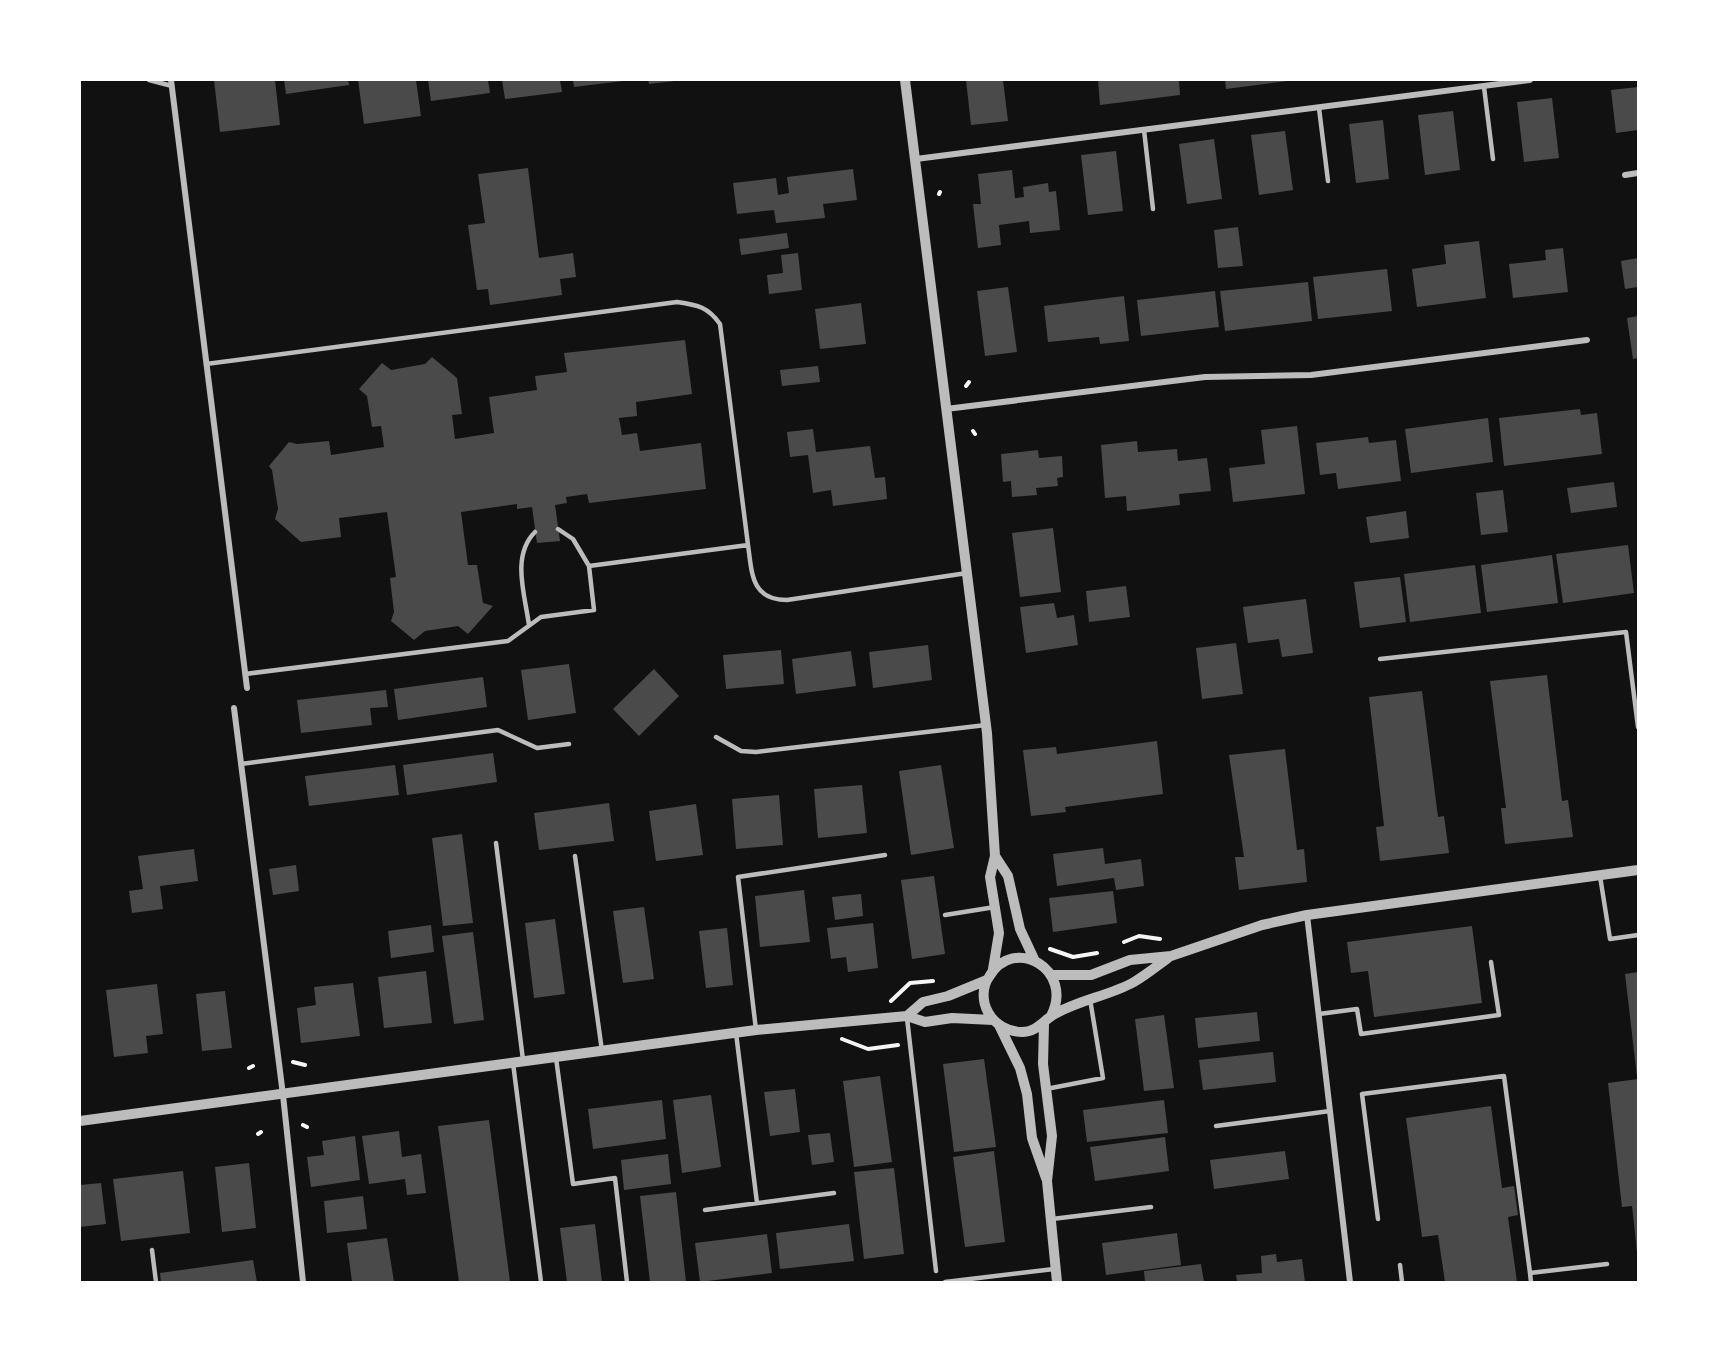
<svg xmlns="http://www.w3.org/2000/svg" width="1718" height="1362" viewBox="0 0 1718 1362" font-family="Barlow,sans-serif">
<style>
.building{fill:#4a4a4a}
.lines{fill:none;stroke-linecap:round;stroke-linejoin:round}
.path{stroke:#f5f5f5;stroke-width:4}
.service{stroke:#bcbcbc;stroke-width:4.5}
.minor{stroke:#bcbcbc;stroke-width:6}
.tertiary{stroke:#bcbcbc;stroke-width:10}
</style>
<rect width="100%" height="100%" fill="#111"/>
<path class="building" d="M214 80H275L280 125 220 132Z
M284 80H348L349 85 286 94Z
M358 80H416L421 116 364 124Z
M428 80H488L490 93 431 101Z
M502 80H560L562 92 505 99Z
M573 80H623V81L574 87Z
M648 80H675V81L649 84Z
M966 80H1003L1008 121 971 125Z
M1098 80H1179L1180 95 1100 105Z
M1225 80H1287V81L1226 89Z
M1638 87V130L1616 133 1611 90Z
M1552 98 1559 158 1524 162 1517 102Z
M1453 111 1460 170 1425 175 1418 115Z
M1383 120 1389 179 1356 183 1349 124Z
M1285 131 1293 190 1259 195 1251 135Z
M1214 139 1222 199 1187 204 1179 144Z
M1116 151 1123 211 1088 215 1081 155Z
M528 168 539 258 573 253 576 277 560 279 562 295 490 305 488 289 477 290 468 225 485 223 478 174Z
M853 169 857 200 823 204 825 218 776 223 774 210 737 214 733 183 776 178 778 195 789 193 787 177Z
M1012 170 1015 198 1024 197 1023 187 1048 183 1049 192 1056 191 1060 230 1030 233 1029 221 999 225 1001 245 978 248 973 204H981L978 174Z
M1238 227 1243 266 1218 268 1214 230Z
M787 233 789 248 741 255 739 239Z
M1479 241 1486 298 1417 307 1412 269 1446 264 1444 245Z
M1563 248 1568 292 1513 298 1509 264 1546 260 1545 250Z
M798 253 802 290 769 294 767 275 783 273 781 255Z
M1638 258V287L1625 289 1621 261Z
M1387 269 1392 311 1318 319 1313 277Z
M1308 282 1312 321 1225 331 1220 291Z
M1008 287 1017 352 985 356 977 291Z
M1215 291 1219 327 1141 336 1137 300Z
M1124 296 1129 341 1100 344 1099 337 1048 342 1044 306Z
M861 303 866 344 820 349 815 309Z
M1638 316V358L1633 359 1627 318Z
M685 340 692 394 636 402 637 416 619 418 622 435 637 433 640 451 701 443 706 489 589 503 587 494 566 497 567 503 555 505 560 541 537 543 532 507 517 509V504L461 512 468 565H477L483 603 493 606 468 634 458 626 425 631 414 640 391 621 394 612 390 578 396 577 387 512 339 518 341 537 301 542 275 519 278 509 272 470 269 466 289 442 297 444 329 441 331 455 384 447 381 426 372 427 367 396 359 389 382 363 391 370 425 364 432 357 457 378 462 414 452 415 455 439 494 433 489 397 537 390 535 376 567 372 564 353Z
M818 366 820 382 782 386 780 370Z
M1580 409 1581 415 1597 413 1602 454 1504 466 1499 418Z
M1488 418 1493 462 1411 473 1405 429Z
M1297 426 1305 494 1233 502 1229 468 1265 464 1261 430Z
M813 429 816 452 870 446 875 478 885 477 887 499 833 506 831 490 813 493 808 455 790 457 787 432Z
M1368 437 1369 443 1396 440 1401 481 1338 489 1336 473 1320 475 1316 443Z
M1137 441 1138 452 1177 449 1178 461 1207 458 1211 491 1179 494 1180 505 1127 511 1126 496 1105 498 1101 445Z
M1038 450 1039 458 1062 456 1063 477 1057 478 1058 486 1036 488 1037 495 1012 497 1011 481 1003 482 1001 454Z
M1614 482 1617 507 1571 513 1567 488Z
M1503 490 1508 532 1481 535 1476 493Z
M1406 511 1409 538 1370 543 1366 517Z
M1053 528 1061 592 1020 597 1012 533Z
M1628 545 1634 593 1563 603 1556 554Z
M1552 555 1558 603 1487 612 1481 565Z
M1475 565 1481 613 1410 622 1404 574Z
M1400 577 1406 622 1360 628 1354 582Z
M1126 586 1130 617 1089 622 1086 591Z
M1306 599 1313 653 1282 657 1279 639 1248 643 1243 607Z
M1054 603 1057 618 1074 615 1078 645 1026 653 1020 607Z
M1236 643 1243 694 1202 699 1196 648Z
M928 645 932 680 873 688 869 652Z
M781 650 784 684 726 689 723 655Z
M851 651 856 686 796 694 792 659Z
M569 664 576 713 528 720 521 670Z
M654 669 679 696 639 736 613 709Z
M1547 675 1562 801 1568 800 1573 837 1505 844 1501 808H1506L1490 681Z
M483 677 487 707 398 720 394 689Z
M386 690 388 707 370 708 372 725 301 733 297 700Z
M1422 691 1438 817 1444 816 1449 853 1380 861 1376 827 1384 826 1369 697Z
M1157 741 1163 794 1065 807 1066 812 1031 816 1023 750 1056 747 1057 754Z
M1285 749 1297 850 1304 849 1307 882 1239 890 1235 857H1244L1229 755Z
M493 753 497 782 407 795 403 765Z
M395 765 399 795 309 806 305 776Z
M941 765 954 848 911 855 899 771Z
M862 785 867 833 818 838 814 789Z
M779 795 783 845 736 849 732 799Z
M609 803 614 841 539 850 534 813Z
M696 804 703 855 656 861 649 811Z
M462 834 473 923 443 926 432 838Z
M1103 848 1105 864 1141 859 1144 886 1116 890 1114 878 1057 886 1053 854Z
M194 849 198 881 160 886 163 909 132 913 129 891 143 889 138 856Z
M296 865 299 891 273 895 269 869Z
M934 876 945 954 912 959 901 880Z
M804 890 810 942 760 947 755 896Z
M1113 891 1117 923 1053 932 1049 898Z
M861 894 863 916 835 920 832 897Z
M644 907 654 979 623 983 613 911Z
M555 919 565 994 534 998 525 923Z
M873 923 878 968 848 972 846 957 831 959 827 928Z
M431 925 434 952 391 958 388 931Z
M1472 926 1482 1003 1374 1017 1368 971 1351 973 1347 942Z
M727 928 733 985 706 988 699 931Z
M473 932 484 1020 454 1024 442 936Z
M426 971 432 1023 384 1028 378 977Z
M1638 972V1077H1637L1625 974Z
M353 983 360 1036 301 1043 297 1008 316 1005 314 987Z
M157 984 163 1034 146 1036 148 1053 114 1057 106 990Z
M225 991 232 1048 202 1051 196 994Z
M1257 1012 1260 1041 1198 1048 1195 1018Z
M1164 1015 1174 1088 1144 1091 1135 1019Z
M1273 1052 1276 1082 1203 1090 1199 1060Z
M984 1059 996 1147 954 1152 943 1064Z
M880 1076 892 1162 854 1167 843 1081Z
M1638 1079V1252H1637L1632 1206 1622 1207 1608 1083Z
M795 1089 800 1132 770 1136 764 1092Z
M711 1095 721 1167 682 1173 673 1100Z
M662 1100 666 1139 593 1149 588 1109Z
M1164 1100 1168 1133 1087 1142 1083 1110Z
M1491 1106 1502 1188 1514 1186 1518 1215 1508 1217 1517 1282H1445L1438 1235 1422 1237 1406 1118Z
M489 1120 510 1282H459L438 1126Z
M399 1131 402 1157 421 1154 426 1193 407 1195 405 1179 369 1184 362 1136Z
M830 1133 834 1162 812 1165 808 1135Z
M355 1136 360 1180 311 1187 307 1157 324 1155 322 1141Z
M1165 1137 1169 1171 1095 1181 1090 1147Z
M994 1151 1005 1242 965 1247 953 1157Z
M1285 1151 1289 1179 1214 1189 1210 1160Z
M668 1154 671 1184 624 1190 621 1160Z
M249 1163 256 1228 222 1232 215 1167Z
M894 1168 904 1254 864 1259 854 1172Z
M183 1171 190 1233 121 1241 113 1179Z
M101 1183 106 1224 80 1227V1185Z
M676 1192 686 1282H650L640 1196Z
M363 1196 367 1229 327 1233 324 1201Z
M595 1224 602 1282H567L560 1228Z
M849 1224 854 1261 780 1269 776 1233Z
M1177 1233 1181 1265 1106 1275 1102 1243Z
M767 1234 772 1273 700 1282 695 1243Z
M387 1238 394 1282H352L347 1243Z
M1276 1254 1277 1262 1302 1259 1305 1282H1237L1236 1275 1262 1273 1261 1256Z
M253 1260 257 1282H161L160 1273Z
M1201 1264 1204 1282H1145L1144 1271Z"/>
<g class="lines">
<path class="path" d="M939 194 940 192
M966 386 969 382
M973 431 975 434
M1124 942 1139 936 1160 939
M1050 949 1073 957 1097 953
M891 1001 910 983 933 981
M842 1039 868 1049 898 1045
M293 1062 305 1065
M249 1068 253 1066
M303 1125 307 1127
M258 1134 261 1132"/>
<path class="service" d="M149 80 172 86
M1484 87 1493 159
M1319 108 1328 181
M1144 130 1153 209
M206 364 677 302C698 305 708 307 720 324L748 545C752 573 751 600 787 600L967 573
M558 529 573 539 589 566
M529 625C525 595 511 556 535 532
M1380 659 1626 632 1638 727
M245 674 508 641 541 617 594 610 589 566 748 545
M716 737 741 751 756 752 986 725
M241 764 498 730 537 748 569 744
M496 843 523 1060
M575 856 602 1051
M1600 876 1610 939 1638 935
M945 915 995 907
M1319 1014 1357 1009 1361 1034 1499 1015 1491 962
M907 1018 936 1271
M756 1030 738 877 885 855
M736 1033 757 1203
M556 1058 573 1184 615 1178 627 1282
M513 1063 541 1282
M1046 1089 1103 1078 1090 999
M1216 1126 1330 1111
M705 1210 834 1193
M1052 1219 1151 1207
M1378 1219 1362 1094 1504 1076 1530 1273
M152 1250 156 1282
M1400 1265 1402 1282
M945 1282 1054 1269
M1531 1282 1530 1273 1607 1264"/>
<path class="minor" d="M171 80 247 688
M916 159 1530 80
M1625 175 1638 173
M946 409 1205 377 1311 375 1587 340
M234 708 283 1095 303 1282
M1307 915 1350 1282"/>
<path class="tertiary" d="M905 80 987 733 995 856 990 877 999 933 993 969
M995 856 1008 876 1020 929 1035 961
M1052 975H1091L1130 960 1171 956 1262 925 1307 915 1638 870
M907 1016 923 1002 948 996 987 980
M1051 1016C1075 970 1014 934 989 977 982 987 982 1001 988 1012 994 1024 1008 1032 1022 1032 1036 1032 1042 1022 1053 1015 1078 1000 1109 996 1134 982 1146 975 1157 966 1168 958
M1044 1024 1043 1064 1052 1136 1047 1181 1057 1282
M999 1025 1020 1068 1027 1094 1032 1138 1046 1178
M80 1121 756 1030 907 1016 925 1022 952 1018 993 1020"/>
</g>
<rect width="1718" height="1362" fill="none" stroke="#ffffff" stroke-width="162"/>
</svg>
